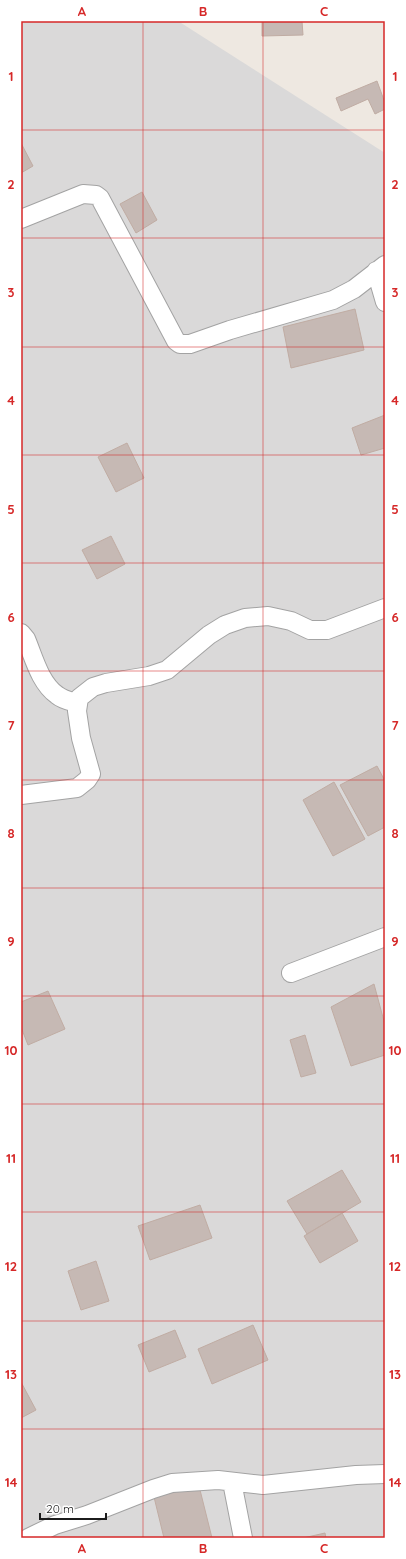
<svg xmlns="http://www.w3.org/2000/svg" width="406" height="1559" viewBox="0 0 406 1559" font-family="Quicksand,sans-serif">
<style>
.residential{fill:#dad9d9}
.building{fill:#c6b9b4;stroke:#c0aca3}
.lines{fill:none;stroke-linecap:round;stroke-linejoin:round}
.street-casing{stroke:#a3a3a3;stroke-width:20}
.street{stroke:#fff;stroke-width:18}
.grid{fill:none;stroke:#d62828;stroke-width:1;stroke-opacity:0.55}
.neatline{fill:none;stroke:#d62828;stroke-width:1.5}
.grid-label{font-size:13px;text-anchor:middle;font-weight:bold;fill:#d62828}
</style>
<rect width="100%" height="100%" fill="#eee8e1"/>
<path class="residential" d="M21 21H178L385 153V1538H21Z"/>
<path class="building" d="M262 21H302L303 35 262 36Z
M377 81 385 103V109L375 114 368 99 341 111 336 98Z
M21 143 33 166 21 173Z
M142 192 157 220 136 233 120 204Z
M355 309 364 350 291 368 283 327Z
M385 415V448L361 455 352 428Z
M127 443 144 478 116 492 98 457Z
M111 536 125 564 97 579 82 550Z
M377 766 385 781V827L368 836 340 785Z
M334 782 365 839 333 856 303 800Z
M374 984 385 1025V1055L351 1066 331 1007Z
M48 991 65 1029 28 1045 21 1027V1002Z
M305 1035 316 1073 301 1077 290 1040Z
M342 1170 361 1202 307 1234 287 1201Z
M200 1205 212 1238 150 1260 138 1226Z
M342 1213 358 1241 320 1263 304 1236Z
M96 1261 109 1301 81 1310 68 1271Z
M253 1325 268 1360 212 1384 198 1349Z
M175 1330 186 1357 149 1372 138 1345Z
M21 1382 36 1410 21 1418Z
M199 1486 212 1538H164L154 1497Z
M325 1533 326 1538H303Z"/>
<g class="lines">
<defs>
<path id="street" d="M21 219 83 194 96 195 100 198 176 341 180 344H190L230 330 333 300 354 289 385 265
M376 271 385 302
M21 633 26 639C34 658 40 683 57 695 63 700 70 701 77 703
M21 795 77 788 87 780 91 774 81 738 77 711 79 698 93 687 106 683 149 676 167 670 209 635 225 625 245 618 268 616 291 621 310 630H327L385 608
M291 973 385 937
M232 1482 243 1538
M28 1538 55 1525 87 1515 153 1489 172 1483 218 1480 263 1485 356 1475 385 1474"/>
</defs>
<use href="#street" class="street-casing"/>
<use href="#street" class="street"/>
</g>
<path class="grid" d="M143 21V1538M263 21V1538M21 130H385M21 238H385M21 347H385M21 455H385M21 563H385M21 671H385M21 780H385M21 888H385M21 996H385M21 1104H385M21 1212H385M21 1321H385M21 1429H385"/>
<rect width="406" height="1559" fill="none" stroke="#ffffff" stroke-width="44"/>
<path d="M40 1513v6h66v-6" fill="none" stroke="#1c1c1c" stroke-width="2"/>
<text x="46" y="1513" font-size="12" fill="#1c1c1c" stroke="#ffffff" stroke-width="3" paint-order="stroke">20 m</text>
<rect x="22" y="22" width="362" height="1515" class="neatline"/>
<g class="grid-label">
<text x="82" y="16">A</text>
<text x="203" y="16">B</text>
<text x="324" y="16">C</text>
<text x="11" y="81">1</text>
<text x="395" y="81">1</text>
<text x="11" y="189">2</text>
<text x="395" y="189">2</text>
<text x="11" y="297">3</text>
<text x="395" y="297">3</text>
<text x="11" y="405">4</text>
<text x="395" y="405">4</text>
<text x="11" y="514">5</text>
<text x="395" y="514">5</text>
<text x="11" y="622">6</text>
<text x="395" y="622">6</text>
<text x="11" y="730">7</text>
<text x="395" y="730">7</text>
<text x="11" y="838">8</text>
<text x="395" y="838">8</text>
<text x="11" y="946">9</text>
<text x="395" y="946">9</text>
<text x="11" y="1055">10</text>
<text x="395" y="1055">10</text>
<text x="11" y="1163">11</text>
<text x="395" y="1163">11</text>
<text x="11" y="1271">12</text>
<text x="395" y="1271">12</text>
<text x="11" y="1379">13</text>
<text x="395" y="1379">13</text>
<text x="11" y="1487">14</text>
<text x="395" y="1487">14</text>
<text x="82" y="1553">A</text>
<text x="203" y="1553">B</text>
<text x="324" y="1553">C</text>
</g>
</svg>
